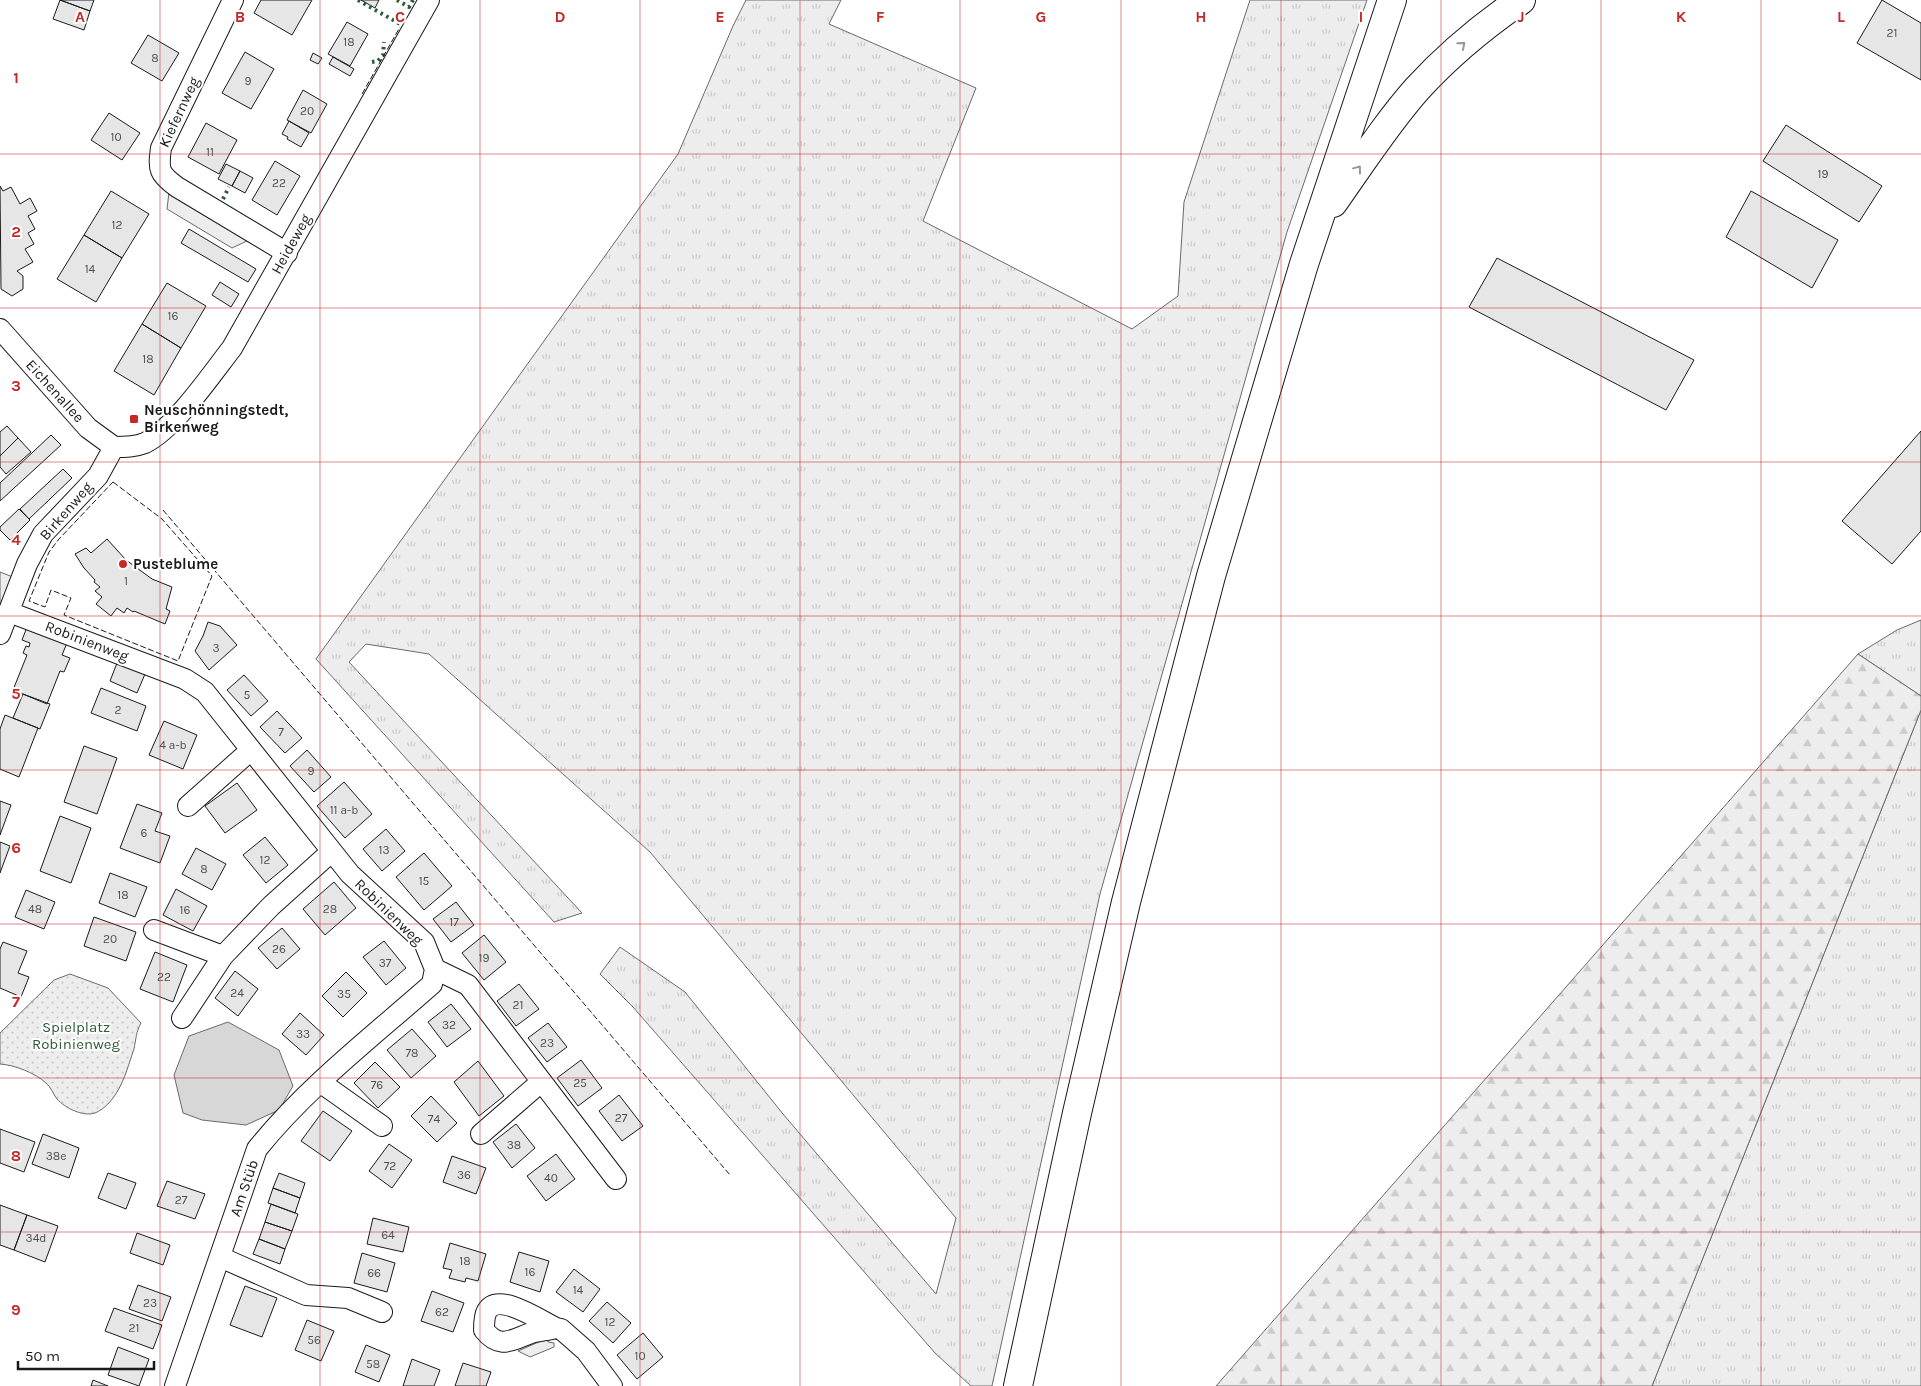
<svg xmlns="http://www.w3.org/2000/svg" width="1921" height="1386" viewBox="0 0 1921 1386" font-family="Karla,sans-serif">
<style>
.grass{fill:url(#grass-tufts);stroke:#6a6a6a}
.forest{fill:url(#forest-firs);stroke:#6a6a6a}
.park{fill:url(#park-dots);stroke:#6a6a6a}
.built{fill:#ededed;stroke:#6a6a6a}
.water{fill:#d7d7d7;stroke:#6a6a6a}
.building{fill:#e6e6e6;stroke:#1a1a1a}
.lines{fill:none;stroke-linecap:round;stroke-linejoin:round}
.minor-casing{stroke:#1a1a1a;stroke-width:22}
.highway-casing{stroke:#1a1a1a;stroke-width:30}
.minor{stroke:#fff;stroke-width:20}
.highway{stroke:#fff;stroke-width:28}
.hedge{stroke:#2b5a34;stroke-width:4;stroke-dasharray:2.5 4;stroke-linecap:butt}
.fence{stroke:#1a1a1a;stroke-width:1;stroke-dasharray:6 2.5;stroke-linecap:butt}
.oneway{stroke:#989898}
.grid{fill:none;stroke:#c62828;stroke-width:1;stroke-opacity:0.55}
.poi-dot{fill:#c62828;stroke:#fff;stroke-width:2}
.labels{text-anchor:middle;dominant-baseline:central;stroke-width:4;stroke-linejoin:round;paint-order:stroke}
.number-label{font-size:12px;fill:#4d4d4d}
.street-label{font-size:15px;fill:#1a1a1a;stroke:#fff}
.poi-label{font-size:15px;font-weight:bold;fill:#1a1a1a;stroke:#fff;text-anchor:start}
.park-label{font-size:15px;fill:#2b5a34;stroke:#fff}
.grid-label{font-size:16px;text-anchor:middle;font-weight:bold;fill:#c62828;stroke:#fff;stroke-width:4;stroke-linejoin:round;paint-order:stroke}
</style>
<defs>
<pattern id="grass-tufts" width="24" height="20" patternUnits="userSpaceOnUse" patternTransform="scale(1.25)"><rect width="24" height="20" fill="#ededed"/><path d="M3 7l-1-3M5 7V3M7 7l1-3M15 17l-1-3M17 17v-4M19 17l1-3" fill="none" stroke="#cbcbcb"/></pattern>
<pattern id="forest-firs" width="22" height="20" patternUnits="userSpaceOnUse" patternTransform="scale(1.25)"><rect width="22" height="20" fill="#ededed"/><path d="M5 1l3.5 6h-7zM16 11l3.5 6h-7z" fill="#cbcbcb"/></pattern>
<pattern id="park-dots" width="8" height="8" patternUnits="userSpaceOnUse" patternTransform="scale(1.25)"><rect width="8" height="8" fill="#ededed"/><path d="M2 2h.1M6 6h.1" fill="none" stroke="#cbcbcb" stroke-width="1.8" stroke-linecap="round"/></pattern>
</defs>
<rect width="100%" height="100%" fill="#fff"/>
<path class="grass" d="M746 0H841L829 24 976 88 923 221 1132 329 1178 296 1184 202 1250 0H1367L1287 232 1100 894 992 1386H971L935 1353 633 1007 600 974 620 947 685 992 783 1114 936 1294 956 1218 650 852 429 654 366 644 349 662 582 913 554 922 316 659 678 154 733 26Z
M1921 620V696L1858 654 1897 630Z
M1921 710V1386H1652Z"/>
<path class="forest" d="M1858 654 1921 696V710L1652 1386H1216Z"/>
<path class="park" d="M70 974 108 988 141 1023C136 1032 136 1039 134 1049 129 1063 125 1079 117 1092 112 1100 105 1109 95 1113 83 1117 65 1108 57 1099 53 1094 51 1087 46 1083 35 1073 15 1065 0 1064V1033L54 980Z"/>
<path class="built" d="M169 192 249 240 232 248 167 209Z
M0 572 13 577 0 611Z
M548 1338V1342L554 1343V1347L530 1357 518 1351Z"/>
<path class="water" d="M228 1022 279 1050 293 1086 279 1110 246 1125 202 1120 183 1113 174 1075 189 1036Z"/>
<path class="building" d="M60 0H94L90 11Z
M60 0 90 11 84 30 53 19Z
M261 0H312L292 35 254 13Z
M361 0H379L375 8Z
M1882 0 1921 23V80L1857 43Z
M347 22 368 34 350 66 328 54Z
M148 35 179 53 162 81 131 63Z
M245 52 274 69 251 109 222 93Z
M313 53 322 58 318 64 310 60Z
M333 57 354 69 350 76 329 64Z
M303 90 327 104 311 133 287 120Z
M109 113 140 133 122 160 91 140Z
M289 121 309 133 301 147 287 139 288 137 282 134Z
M206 123 237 140 219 174 188 157Z
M1786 125 1882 186 1859 222 1763 161Z
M275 161 300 176 277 215 252 200Z
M226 164 240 171 232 186 218 179Z
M240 171 253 178 245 193 232 186Z
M0 186 3 191 11 187 20 204 30 198 37 211 28 216 35 229 28 233 34 244 25 249 33 262 17 271 23 276V289L12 296 1 289Z
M111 191 149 214 122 258 84 235Z
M1751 191 1838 240 1812 288 1726 237Z
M189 229 256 269 248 282 181 243Z
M84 235 122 258 96 302 57 279Z
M1497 258 1694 360 1666 410 1469 307Z
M220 282 239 294 231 307 212 295Z
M167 283 206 306 181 348 142 324Z
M142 324 181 348 154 395 114 371Z
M7 426 18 438 0 456V432Z
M1921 431V531L1892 564 1842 521Z
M51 435 61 445 0 501V483Z
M18 438 31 452 6 474 0 467V456Z
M63 469 72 478 29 519 20 509Z
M19 509 30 520 10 540 0 530V527Z
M107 539 126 560 152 579 172 587 166 609 170 611 165 624 134 611 133 612 127 608 124 613 117 608 111 616 96 604 102 597 95 591 100 587 94 582 95 580 84 568 75 554 86 548 91 553Z
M208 622 220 626 237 645 209 670 195 651 203 636Z
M27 627 67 643 62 655 70 658 64 672 60 671 47 704 13 690 27 655 23 653 26 646 29 647 30 643 22 640Z
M117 663 145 674 137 693 110 681Z
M244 675 268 701 251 716 227 690Z
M101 688 146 706 137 731 91 713Z
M23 694 50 704 40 729 13 718Z
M277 711 302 738 285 753 260 727Z
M5 715 38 728 19 777 0 769V729Z
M164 721 197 735 183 769 149 755Z
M84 746 117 758 97 814 64 802Z
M307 750 331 777 314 792 290 766Z
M344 782 372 814 345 838 317 806Z
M237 783 257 810 225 833 205 806Z
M0 801 11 805 0 835Z
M137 804 162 813 155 831 170 836 160 863 120 848Z
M60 816 91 828 71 883 40 871Z
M386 829 405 851 382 871 363 849Z
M265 837 288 865 266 883 243 855Z
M0 842 10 846 0 873Z
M196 848 226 864 212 890 182 874Z
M424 853 452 886 424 910 396 877Z
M110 873 147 887 135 917 99 903Z
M334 882 356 908 325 935 303 909Z
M176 889 207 906 193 931 163 915Z
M26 890 55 902 44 929 15 917Z
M456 902 474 925 451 942 433 919Z
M94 917 136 932 126 961 84 946Z
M282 928 300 949 277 969 258 948Z
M484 935 506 962 484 980 462 953Z
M384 941 406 968 386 985 363 957Z
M3 942 27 951 18 973 29 977 21 997 0 988V949Z
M155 952 187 965 173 1002 140 989Z
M235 971 258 989 238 1016 215 998Z
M346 972 367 993 343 1017 322 996Z
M519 984 539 1009 516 1026 497 1001Z
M451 1004 471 1029 447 1047 428 1022Z
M300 1013 324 1035 306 1055 282 1034Z
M548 1023 567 1047 547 1062 528 1038Z
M412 1029 436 1056 411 1078 387 1050Z
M581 1060 602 1088 578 1106 557 1078Z
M478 1061 504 1096 479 1116 454 1082Z
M375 1062 400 1087 378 1108 354 1083Z
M619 1095 643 1126 622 1141 599 1111Z
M431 1096 457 1123 437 1142 411 1116Z
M323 1111 352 1131 330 1161 301 1141Z
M516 1124 535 1148 512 1168 493 1142Z
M0 1129 35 1142 24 1172 0 1163Z
M43 1134 79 1148 69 1178 32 1164Z
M389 1144 412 1160 392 1188 369 1171Z
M556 1154 575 1179 546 1201 527 1176Z
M452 1156 486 1168 476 1194 443 1182Z
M108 1173 136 1183 126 1209 98 1198Z
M279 1173 305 1183 300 1198 273 1188Z
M167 1181 205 1194 195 1219 157 1206Z
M273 1188 300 1198 295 1213 268 1203Z
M271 1204 298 1214 292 1231 265 1222Z
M0 1205 27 1215 14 1250 0 1245Z
M27 1215 58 1226 45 1262 14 1250Z
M373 1218 409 1227 403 1252 367 1244Z
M265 1222 292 1231 285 1249 259 1239Z
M137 1233 170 1245 163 1265 130 1253Z
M259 1239 285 1249 280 1264 253 1254Z
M450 1243 486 1254 478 1281 466 1278 465 1282 449 1278 452 1270 443 1268Z
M519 1252 549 1261 540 1292 510 1282Z
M362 1253 395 1263 387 1292 354 1283Z
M574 1269 600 1289 583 1312 556 1292Z
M138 1285 171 1297 162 1321 129 1309Z
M245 1286 277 1298 262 1337 230 1325Z
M432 1291 464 1303 453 1332 421 1321Z
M607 1302 631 1323 613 1343 589 1321Z
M114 1308 162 1325 153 1349 105 1331Z
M307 1320 334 1331 321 1361 295 1350Z
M643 1333 663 1357 637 1379 617 1355Z
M366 1345 390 1355 379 1382 355 1372Z
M118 1347 149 1359 139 1386 108 1375Z
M412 1359 440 1370 434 1386H403Z
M463 1363 491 1372 486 1386H455Z
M93 1380 108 1386H91Z"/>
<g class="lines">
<defs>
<path id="minor" d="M233 0 161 148C158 170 159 174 177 187L287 253
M0 329 88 428 114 447
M114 447C125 447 135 447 145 443 175 428 211 375 232 348L429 0
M9 612 185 679 205 692 350 874 424 942 435 969 468 985 616 1179
M0 634 27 564 43 534 98 476 114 447
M188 806 251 750
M154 930 223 956
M182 1018 223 956 271 906 331 852
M320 1082 382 1126
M481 1134 541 1082
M220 1257 306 1295 348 1298 382 1312
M556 1328C548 1330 539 1331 531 1333 511 1340 500 1350 484 1330 484 1324 484 1316 487 1311 498 1291 541 1321 556 1328L561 1329 586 1351 612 1386
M175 1386 257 1149C307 1087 372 1037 432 984L435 969"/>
<path id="highway" d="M1333 203C1360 165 1386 124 1417 89 1448 55 1483 26 1521 0
M1018 1386 1077 1113 1126 902 1211 576 1304 264 1392 0"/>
</defs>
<use href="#minor" class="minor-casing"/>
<use href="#highway" class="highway-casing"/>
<use href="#minor" class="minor"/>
<use href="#highway" class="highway"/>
<path class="hedge" d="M358 0 400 24
M397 0 409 7 413 0
M372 62 378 61 383 55 384 42
M223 199 229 187"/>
<path class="fence" d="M362 94 400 27
M113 482 162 519 212 576 178 661 64 615 71 598 51 590 45 607 29 601 49 552 59 539Z
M163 510 730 1175"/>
</g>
<defs><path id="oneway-chevron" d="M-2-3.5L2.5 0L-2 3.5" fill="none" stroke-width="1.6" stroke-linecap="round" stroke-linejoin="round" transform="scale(1.25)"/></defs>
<g class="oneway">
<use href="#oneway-chevron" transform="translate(1462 45) rotate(-40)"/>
<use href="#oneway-chevron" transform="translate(1358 169) rotate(-53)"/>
</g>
<path class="grid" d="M160 0V1386M320 0V1386M480 0V1386M640 0V1386M800 0V1386M960 0V1386M1121 0V1386M1281 0V1386M1441 0V1386M1601 0V1386M1761 0V1386M0 154H1921M0 308H1921M0 462H1921M0 616H1921M0 770H1921M0 924H1921M0 1078H1921M0 1232H1921"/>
<g class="poi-dot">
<rect x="129" y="414" width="10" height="10" rx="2.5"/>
<circle cx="123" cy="564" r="5"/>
</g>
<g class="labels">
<g class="number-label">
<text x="1892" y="33">21</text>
<text x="349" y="42">18</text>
<text x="155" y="58">8</text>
<text x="248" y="81">9</text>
<text x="307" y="111">20</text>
<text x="116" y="137">10</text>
<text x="210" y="152">11</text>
<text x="1823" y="174">19</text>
<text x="279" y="183">22</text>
<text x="117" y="225">12</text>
<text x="90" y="269">14</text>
<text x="173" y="316">16</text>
<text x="148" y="359">18</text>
<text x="126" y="581">1</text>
<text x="216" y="648">3</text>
<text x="247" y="695">5</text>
<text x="118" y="710">2</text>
<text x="281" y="732">7</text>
<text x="173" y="745">4 a-b</text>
<text x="311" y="771">9</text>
<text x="344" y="810">11 a-b</text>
<text x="144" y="833">6</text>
<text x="384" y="850">13</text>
<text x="265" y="860">12</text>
<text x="204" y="869">8</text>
<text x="424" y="881">15</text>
<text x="123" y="895">18</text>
<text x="35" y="909">48</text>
<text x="330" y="909">28</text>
<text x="185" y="910">16</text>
<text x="454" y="922">17</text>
<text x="110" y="939">20</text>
<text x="279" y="949">26</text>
<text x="484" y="958">19</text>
<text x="385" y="963">37</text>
<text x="164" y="977">22</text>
<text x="237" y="993">24</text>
<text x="344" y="994">35</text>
<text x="518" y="1005">21</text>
<text x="449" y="1025">32</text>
<text x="303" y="1034">33</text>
<text x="547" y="1043">23</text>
<text x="412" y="1053">78</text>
<text x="580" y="1083">25</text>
<text x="377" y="1085">76</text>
<text x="621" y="1118">27</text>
<text x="434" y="1119">74</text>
<text x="514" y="1145">38</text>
<text x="56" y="1156">38e</text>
<text x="390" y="1166">72</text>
<text x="464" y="1175">36</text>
<text x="551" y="1178">40</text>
<text x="181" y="1200">27</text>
<text x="388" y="1235">64</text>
<text x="36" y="1238">34d</text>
<text x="465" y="1261">18</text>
<text x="530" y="1272">16</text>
<text x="374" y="1273">66</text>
<text x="578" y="1290">14</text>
<text x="150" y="1303">23</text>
<text x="442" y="1312">62</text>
<text x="610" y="1322">12</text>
<text x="134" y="1328">21</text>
<text x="314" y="1340">56</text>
<text x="640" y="1356">10</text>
<text x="373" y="1364">58</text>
</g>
<g class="street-label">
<text transform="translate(179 112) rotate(-65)">Kiefernweg</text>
<text transform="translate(291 244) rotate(-61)">Heideweg</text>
<text transform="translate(55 391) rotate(48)">Eichenallee</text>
<text transform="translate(66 511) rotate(-49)">Birkenweg</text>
<text transform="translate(87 641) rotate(21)">Robinienweg</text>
<text transform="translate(389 912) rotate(44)">Robinienweg</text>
<text transform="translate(244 1188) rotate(-71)">Am Stüb</text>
</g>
<g class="poi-label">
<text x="144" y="410">Neuschönningstedt,<tspan x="144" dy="17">Birkenweg</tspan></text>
<text x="133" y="564">Pusteblume</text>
</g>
<g class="park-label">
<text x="76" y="1027">Spielplatz<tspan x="76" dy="17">Robinienweg</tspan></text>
</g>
</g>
<g class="grid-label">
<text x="80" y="22">A</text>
<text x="240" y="22">B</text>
<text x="400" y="22">C</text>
<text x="560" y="22">D</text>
<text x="720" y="22">E</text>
<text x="880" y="22">F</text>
<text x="1041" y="22">G</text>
<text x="1201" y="22">H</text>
<text x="1361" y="22">I</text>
<text x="1521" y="22">J</text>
<text x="1681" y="22">K</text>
<text x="1841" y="22">L</text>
<text x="16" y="83">1</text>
<text x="16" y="237">2</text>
<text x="16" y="391">3</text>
<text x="16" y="545">4</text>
<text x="16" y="699">5</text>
<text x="16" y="853">6</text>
<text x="16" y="1007">7</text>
<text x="16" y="1161">8</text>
<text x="16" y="1315">9</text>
</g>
<path d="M18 1361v8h136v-8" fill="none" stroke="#1a1a1a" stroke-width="2.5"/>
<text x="25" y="1361" font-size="15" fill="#1a1a1a" stroke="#ffffff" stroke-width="4" paint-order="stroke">50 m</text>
</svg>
